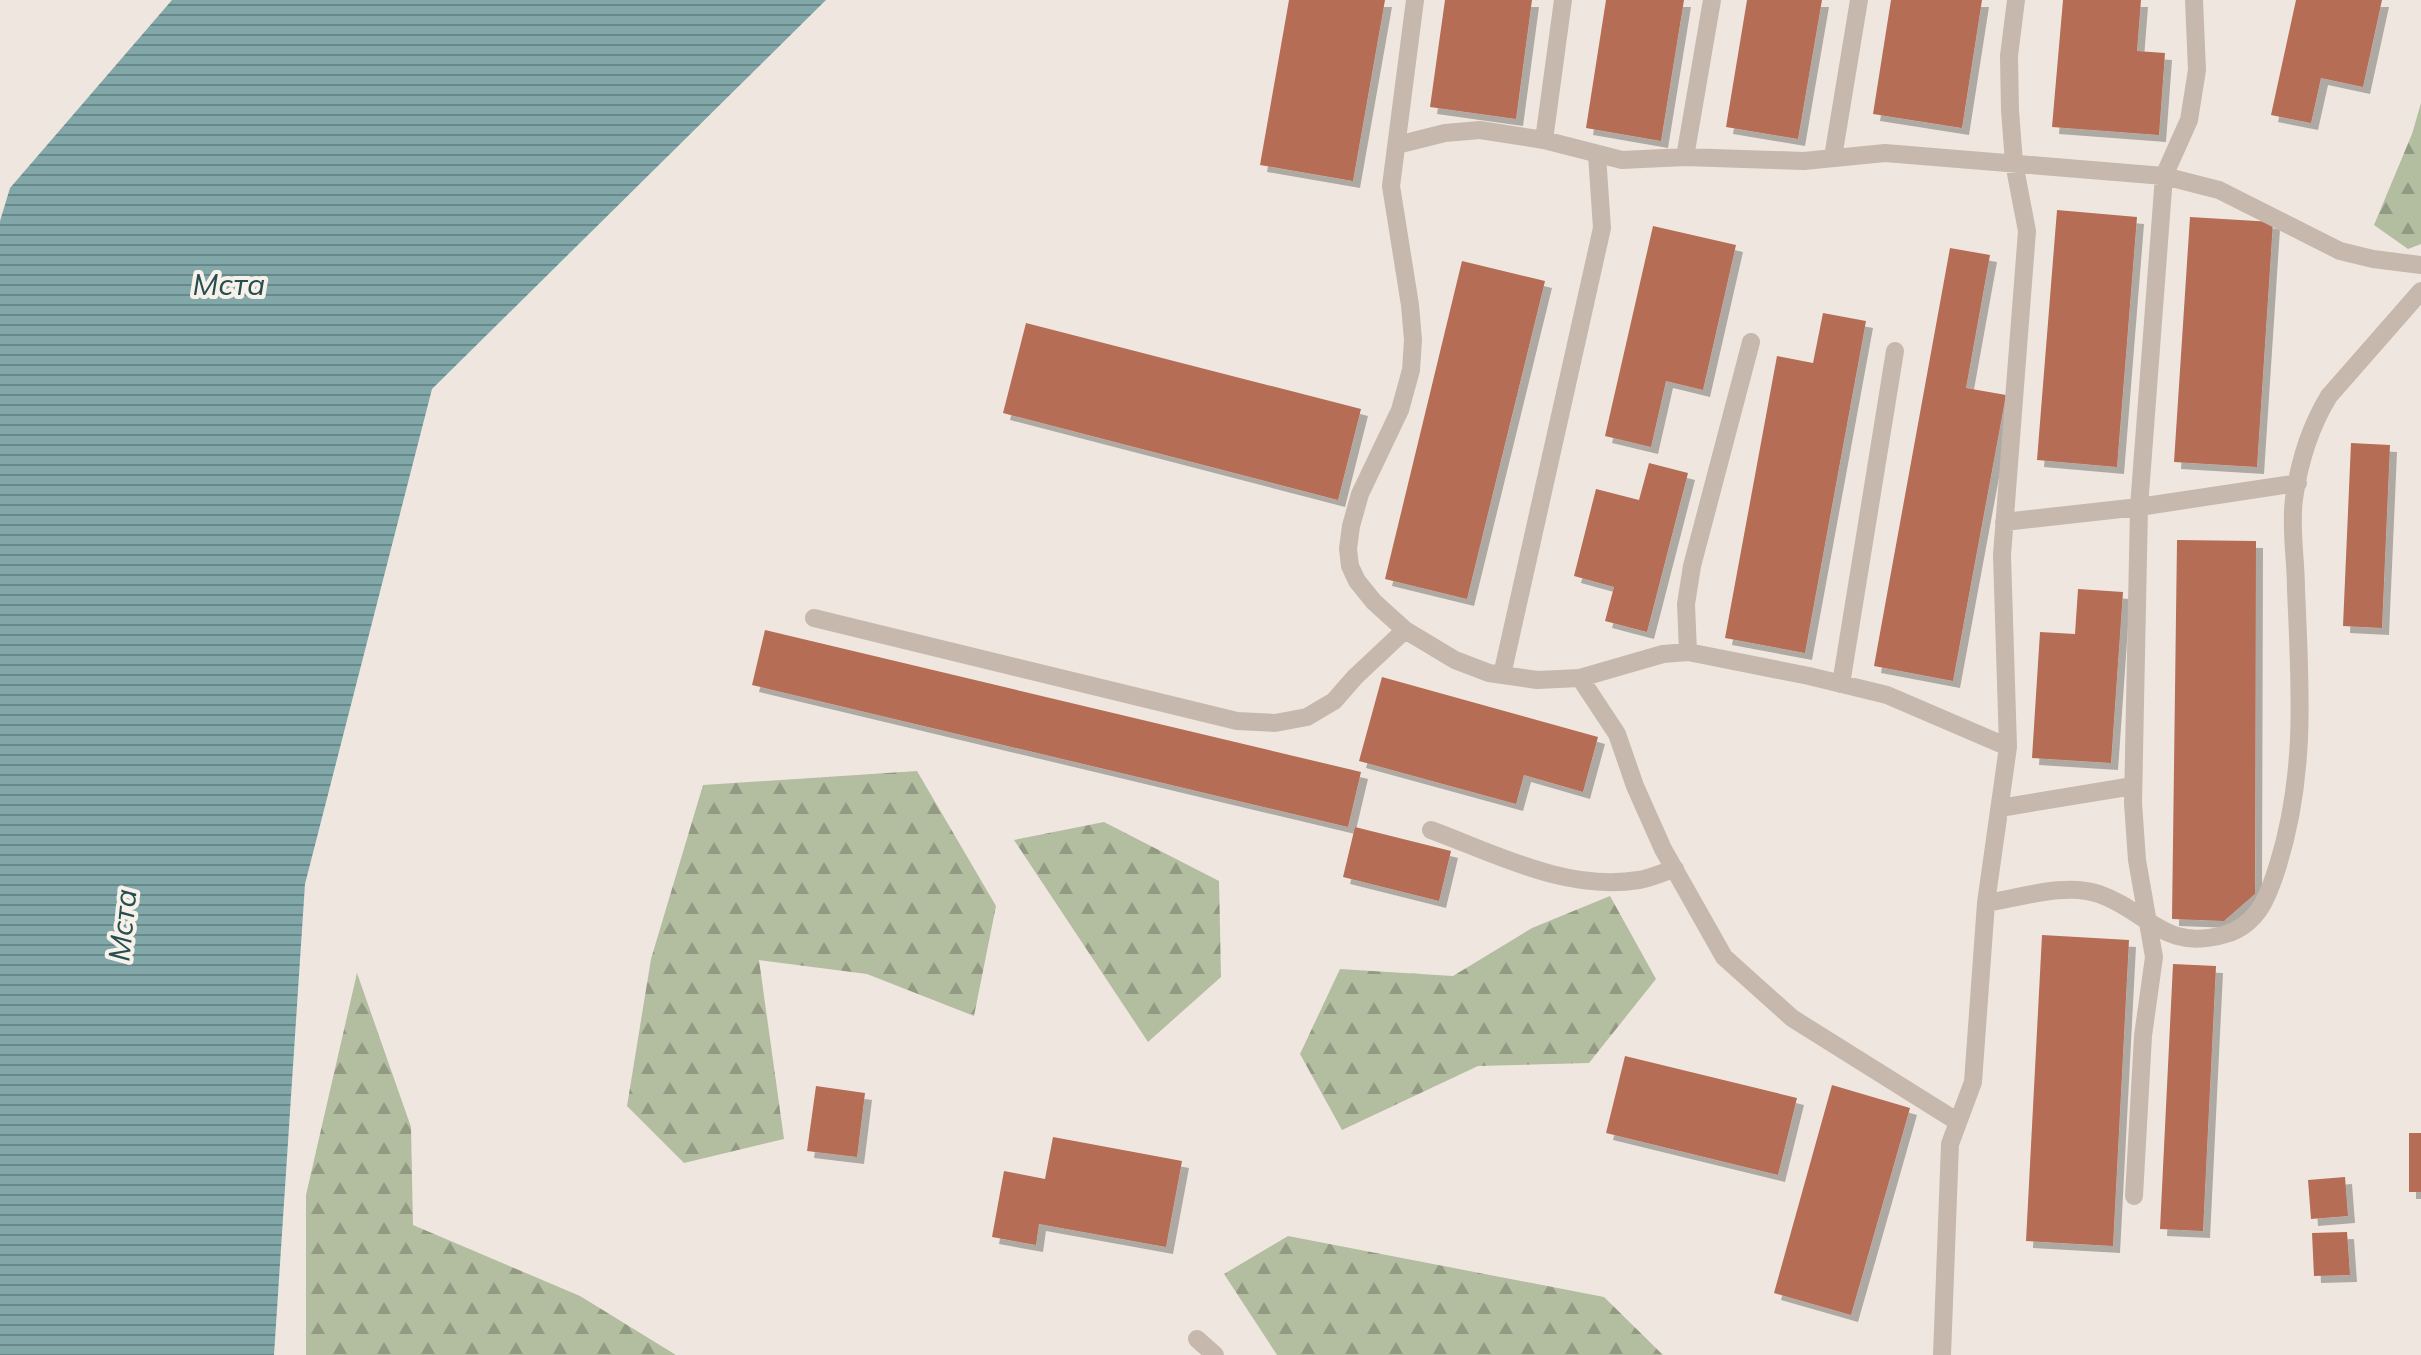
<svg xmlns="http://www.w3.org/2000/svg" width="2421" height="1355" viewBox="0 0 2421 1355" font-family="Mulish,sans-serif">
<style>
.forest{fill:url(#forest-firs)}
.water{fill:url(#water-rules)}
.building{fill:#b66d56;filter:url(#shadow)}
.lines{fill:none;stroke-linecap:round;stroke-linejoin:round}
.service{stroke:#c6b8ac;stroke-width:18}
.labels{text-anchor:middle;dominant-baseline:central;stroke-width:8;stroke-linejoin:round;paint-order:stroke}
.water-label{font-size:30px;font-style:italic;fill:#254e51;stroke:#f7f1ea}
</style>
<defs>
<pattern id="forest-firs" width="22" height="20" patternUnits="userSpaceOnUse" patternTransform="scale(2)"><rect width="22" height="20" fill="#b3bda0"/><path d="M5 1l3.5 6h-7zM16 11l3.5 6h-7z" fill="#929a83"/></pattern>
<pattern id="water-rules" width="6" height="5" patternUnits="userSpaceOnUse" patternTransform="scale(2)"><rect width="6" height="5" fill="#81a7a9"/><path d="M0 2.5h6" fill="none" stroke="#6a888a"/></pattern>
<filter id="shadow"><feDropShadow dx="7" dy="7" stdDeviation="0" flood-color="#0004"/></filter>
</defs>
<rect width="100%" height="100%" fill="#efe7df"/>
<path class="forest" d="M2421 103V244L2408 249 2374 225 2412 134Z
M917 771 996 906 974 1016 867 974 759 960 784 1139 684 1163 627 1106 651 959 703 785Z
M1104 822 1219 881 1221 977 1148 1042 1014 840Z
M1610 896 1656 979 1589 1063 1478 1066 1342 1130 1300 1054 1340 969 1453 976 1532 928Z
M357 973 411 1127 413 1225 580 1296 676 1355H306V1195Z
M1288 1236 1604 1297 1663 1355H1277L1224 1274Z"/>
<path class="water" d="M172 0H826L432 389 305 884 274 1355H0V221L10 188Z"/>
<path class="building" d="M1289 0H1385L1353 181 1260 165Z
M1445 0H1532L1516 119 1430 107Z
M1606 0H1684L1661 141 1586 128Z
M1747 0H1822L1798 139 1726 127Z
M1891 0H1982L1962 128 1873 114Z
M2063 0H2141L2137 51 2165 53 2159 135 2052 127Z
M2296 0H2382L2363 87 2321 78 2311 123 2271 115Z
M2057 210 2137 217 2117 467 2037 460Z
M2190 217 2273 222 2257 467 2174 462Z
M1653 226 1736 245 1703 390 1666 381 1651 447 1605 436Z
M1950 248 1990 255 1966 388 2006 395 1953 681 1874 666Z
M1462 261 1545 281 1467 599 1385 579Z
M1823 313 1866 321 1805 653 1725 638 1777 356 1813 363Z
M1026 323 1361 409 1338 500 1003 413Z
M2351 443 2390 445 2382 628 2343 626Z
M1649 463 1688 473 1647 632 1605 621 1614 587 1574 576 1596 489 1639 500Z
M2177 540 2256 541 2255 894 2224 921 2172 919Z
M2078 589 2123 592 2111 763 2032 758 2040 632 2075 634Z
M765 630 1361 772 1348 827 752 685Z
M1382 677 1598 737 1583 792 1524 775 1516 804 1359 761Z
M1355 827 1451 851 1439 901 1343 877Z
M2042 935 2129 940 2113 1246 2026 1241Z
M2173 964 2216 966 2203 1231 2160 1229Z
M1625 1056 1797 1098 1778 1175 1606 1133Z
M1832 1085 1910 1108 1851 1315 1774 1293Z
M816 1086 865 1093 857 1157 807 1151Z
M2409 1133H2421V1192H2409Z
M1053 1137 1182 1161 1166 1247 1039 1224 1036 1245 992 1237 1004 1171 1045 1179Z
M2345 1177 2348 1216 2311 1219 2308 1180Z
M2347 1232 2350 1275 2314 1276 2312 1233Z"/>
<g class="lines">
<path class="service" d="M1415 0 1391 186 1410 305 1413 340 1411 370 1400 410 1360 494 1351 526 1348 549 1350 566 1357 581 1374 602 1405 630 1455 660 1489 673 1537 680 1580 678 1663 654 1688 652 1809 676 1887 695 2008 747
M1544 140 1563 0
M1397 145 1445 133 1480 130 1544 140 1622 160 1685 157 1804 161 1885 153 2164 176 2219 190 2340 251 2373 259 2421 265
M1685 157 1712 0
M1833 157 1859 0
M2004 522 2139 507 2298 483
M814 618 1237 721 1275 723 1307 717 1334 701 1355 677 1405 630
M1688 652 1686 604 1692 566 1751 342
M1502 675 1602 228 1597 155
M1580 678 1617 734 1635 786 1663 849 1724 957 1792 1018 1958 1122
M1841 684 1895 351
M2000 808 2133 786
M1431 830C1496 854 1567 892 1639 880 1651 878 1663 872 1675 869
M1986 903C2020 898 2065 882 2099 894 2148 911 2164 953 2226 934 2259 924 2269 894 2278 865 2307 772 2300 685 2296 589 2296 560 2290 527 2294 499 2299 463 2310 427 2329 396L2421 291
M2134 1196 2143 1036 2154 957 2137 860 2133 803 2139 507 2164 176 2189 120 2197 70 2194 0
M1197 1339 1215 1355
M1942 1355 1950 1144 1973 1082 1986 903 2008 747 2002 555 2027 231 2014 163 2010 110 2009 56 2016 0"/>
</g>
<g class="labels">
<g class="water-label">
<text x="229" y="284">Мста</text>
<text transform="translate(122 925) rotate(-84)">Мста</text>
</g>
</g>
</svg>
